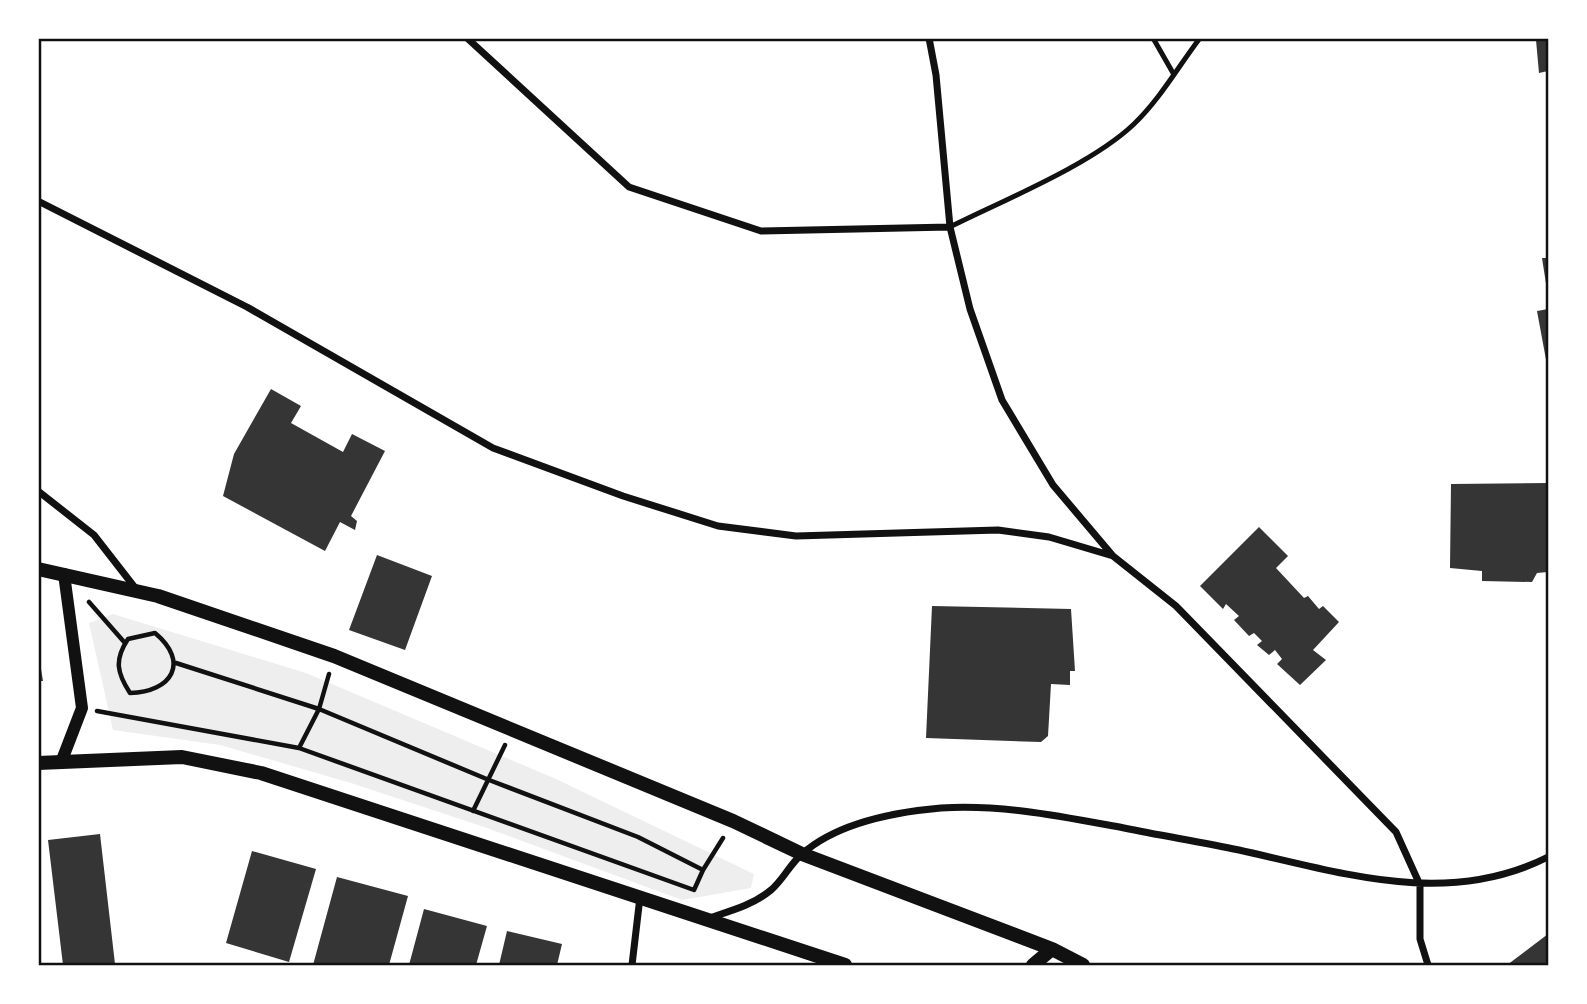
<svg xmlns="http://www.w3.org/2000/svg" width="1587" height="1004" viewBox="0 0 1587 1004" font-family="Signika,sans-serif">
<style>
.green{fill:#eee}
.building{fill:#353535}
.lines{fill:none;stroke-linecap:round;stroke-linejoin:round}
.path{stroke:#111;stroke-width:4.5}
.service{stroke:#111;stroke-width:5}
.minor{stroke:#111;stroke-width:7}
.tertiary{stroke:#111;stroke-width:12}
.secondary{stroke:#111;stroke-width:14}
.neatline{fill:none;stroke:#111;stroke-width:2.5}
</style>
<rect width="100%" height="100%" fill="#fff"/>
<path class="green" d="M113 614 306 673 556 779 754 874 751 888 682 900 484 827 351 783 220 745 113 730 89 623Z"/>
<path class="building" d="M1542 38H1548V71L1539 73 1536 40Z
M1542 258H1548V290H1547Z
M1548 309V365H1547L1537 311Z
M271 389 301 406 291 423 343 452 352 434 385 451 351 516 357 521 355 530 340 522 325 551 223 496 234 454Z
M1548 483V572L1537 573 1532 582 1482 581V571L1450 568 1451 484Z
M1259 527 1288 556 1276 568 1304 598 1308 596 1319 609 1323 606 1339 622 1313 650 1326 660 1300 685 1277 664 1282 659 1275 650 1269 655 1257 645 1262 641 1254 633 1249 636 1234 620 1239 616 1226 604 1223 609 1200 586Z
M377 555 432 576 405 650 349 630Z
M932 606 1071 609 1075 671H1070V685L1051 684 1048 736 1041 742 926 738Z
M38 663H40L43 681H38Z
M100 834 115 964 63 965 48 840Z
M252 851 316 869 289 962 226 943Z
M337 877 408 896 389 965H313Z
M424 909 487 926 476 965H409Z
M507 931 562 944 557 965H499Z
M1548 934V965H1507Z"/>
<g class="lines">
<path class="path" d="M89 602 125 643
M155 633C190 662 172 692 130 693 117 673 114 660 128 639Z
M176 663 319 709 489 780 638 837 703 870 723 838
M97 711 299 748 694 890 703 870
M299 748 319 709 329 674
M473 811 505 745"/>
<path class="service" d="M1153 38 1173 73
M950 227C1004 200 1091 165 1134 124 1160 99 1178 67 1200 38"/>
<path class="minor" d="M467 38 629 187 761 231 950 227
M929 38 936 75 950 227 970 309 1002 400 1053 485 1113 556 1176 606 1396 832 1420 885V939L1428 965
M38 201 247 307 493 448 623 496 718 526 796 536 998 530 1049 537 1113 556
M38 491 94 535 136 589
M709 918C730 911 753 905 771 890 783 880 790 864 802 854 837 823 895 812 941 808 1003 804 1064 817 1124 828 1163 836 1201 842 1239 850 1343 873 1447 908 1548 857
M632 965 640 897"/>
<path class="tertiary" d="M62 760 82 708 64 574"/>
<path class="secondary" d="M38 569 158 596 334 656 733 821 802 854 1052 949 1083 965
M38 763 182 757 261 773 845 965
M1033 965 1052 949"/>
</g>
<rect width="1587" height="1004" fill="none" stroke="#ffffff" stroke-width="80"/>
<rect x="40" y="40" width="1507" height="924" class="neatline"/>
</svg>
